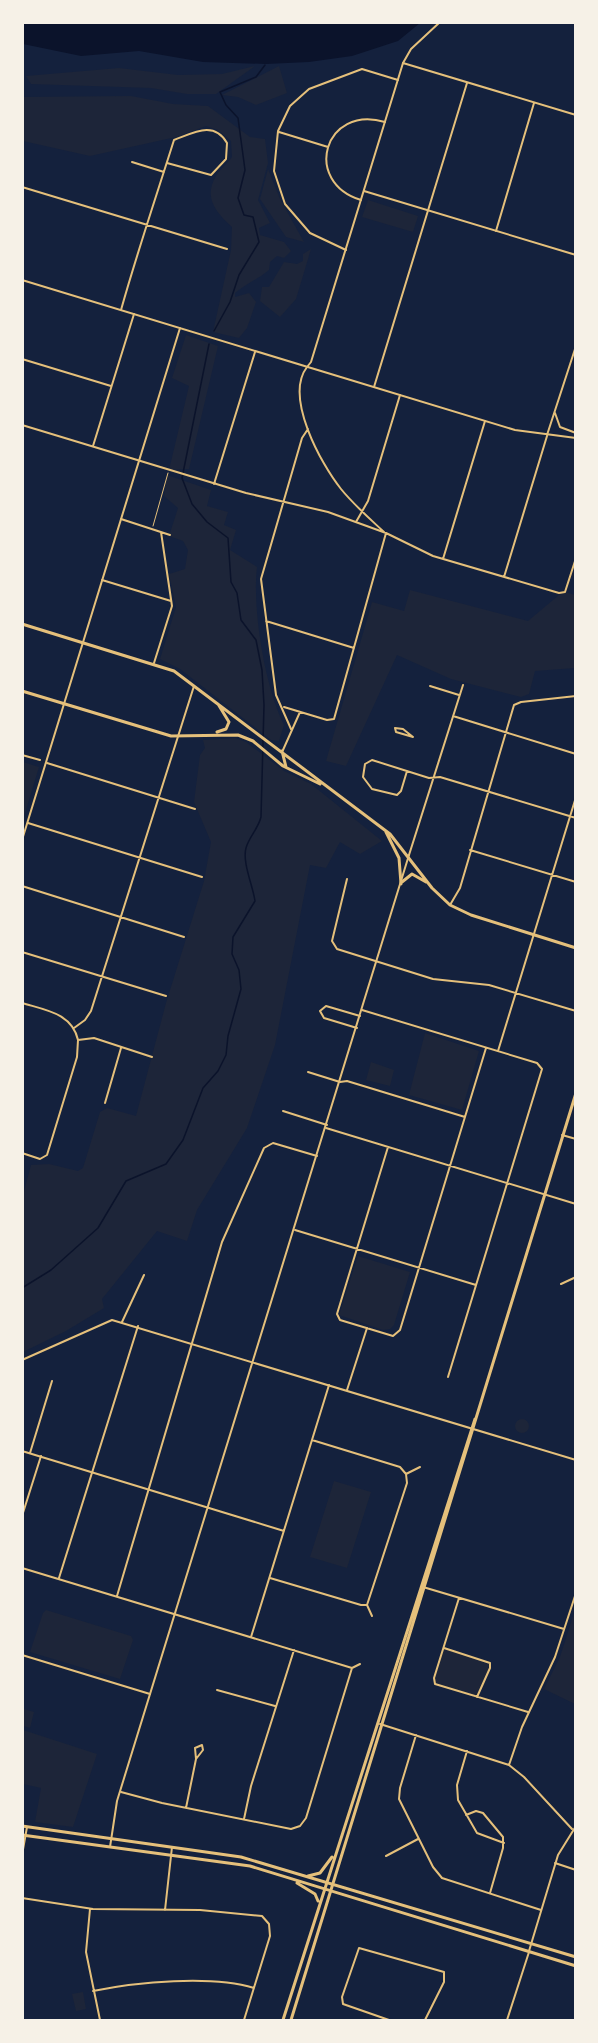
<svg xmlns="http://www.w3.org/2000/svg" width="598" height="2043" viewBox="0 0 598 2043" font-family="'Nunito Sans',sans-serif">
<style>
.green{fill:#1d2539}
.water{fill:#0b132b}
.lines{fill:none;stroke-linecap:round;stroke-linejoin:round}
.stream{stroke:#0b132b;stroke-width:1.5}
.service{stroke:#e5c07b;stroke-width:1}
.minor{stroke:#e5c07b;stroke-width:2}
.tertiary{stroke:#e5c07b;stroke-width:2}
.secondary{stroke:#e5c07b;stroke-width:3}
</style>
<rect width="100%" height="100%" fill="#14213d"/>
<path class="green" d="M255 66 216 94H187L151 88 31 84 26 76 119 68 178 75 222 74Z
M279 66 287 93 256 105 238 97 222 95Z
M131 96 173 104 208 106 250 137 265 139 268 163 258 200 270 223 259 228 260 235 284 242 291 251 284 258 277 256 270 262 269 270C257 280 247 283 235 293V297L249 293 256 302 247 328 239 338 213 332 231 250 232 227C216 212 203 198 216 176 220 169 227 164 232 157L231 141 218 130 206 126 176 137 90 156 23 141V97Z
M268 169 280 199 304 242 286 237 260 199Z
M368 200 418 216 413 232 362 217Z
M311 249 296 299 280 317 260 301 262 287H269L284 262 297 264 303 261V254Z
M186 335 218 346 189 469 169 470 189 386 172 378Z
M167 475 211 490 207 506 228 512 224 525 236 530 230 550 257 567C252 609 265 687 284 725L279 741 271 740 180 669 160 659 176 607 169 574 185 569 188 550 183 541 169 536 178 508 164 496Z
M410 590 528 621 559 595 565 592 575 595V668L535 671 529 694 521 697 451 679 397 655 346 766 326 761 372 602 404 611Z
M235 738 246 742 284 771 311 784 382 841 360 854 340 842 326 868 310 865 275 1045 247 1128 197 1210 187 1241 157 1231 102 1299 104 1308 66 1331 23 1352V1195L31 1165 49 1164 78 1171 83 1168 100 1112 107 1108 136 1116 166 1003 204 881 211 842 194 802 200 755 205 748 203 740Z
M23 762 39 767 23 820 22 762Z
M425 1033 479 1051 462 1110 409 1095Z
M371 1062 394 1070 390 1086 366 1080Z
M358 1256 410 1272 394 1325 390 1329 383 1330 339 1315Z
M515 1426a7 7 0 1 1 14 0a7 7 0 1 1-14 0Z
M334 1481 371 1492 347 1568 310 1557Z
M46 1610 131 1636 133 1640 120 1679 30 1652 43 1613Z
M575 1610V1704L544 1689 560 1657Z
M444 1648 491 1665 477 1697 436 1685 434 1678Z
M24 1709 34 1712 30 1728 23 1726Z
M23 1730 97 1754 73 1827 35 1822 41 1788 23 1784Z
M83 1992 86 2009 76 2011 72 1994Z"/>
<path class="water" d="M23 22H420V23L398 41 352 56 309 62 266 64 203 62 139 51 81 56 23 44Z"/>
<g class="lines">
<path class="stream" d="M214 331 230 302 239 275 259 242 253 217 244 215 238 198 245 170 238 118 226 105 220 92 256 77 265 65
M22 1288 51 1270 98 1228 126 1181 166 1164 183 1140 203 1088 218 1071 226 1055 228 1036 241 989 239 970 232 954 233 937 255 901C253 886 242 862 246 848 249 837 258 829 261 817L264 705 262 670 256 640 241 620 237 593 231 582 228 538 207 522 192 504 182 478 209 344"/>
<path class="service" d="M153 526 168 473"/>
<path class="minor" d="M403 63 411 49 440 22
M279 132 328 147
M132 162 164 172
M22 187 227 249
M361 200C302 182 324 104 385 122
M496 231 534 103
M346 250 310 233 285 204 274 171 278 131 290 106 309 89 362 69 398 80
M121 310C137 253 156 197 174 140 193 133 214 120 227 143L226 159 211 175 167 163
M22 359 111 386
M307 367C284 397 321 464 341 489 354 505 369 518 384 532
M374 387 467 83
M22 425 246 493 328 512 386 533 433 556 559 593 565 592 576 558
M93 446 134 314
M214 484 255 352
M121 519 170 535
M356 522 368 501 400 395
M443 559 485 421
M504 577 547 436
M102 580 171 601
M266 621 354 648
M154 663 172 606 161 532
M430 686 459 695
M284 707 327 720 334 719 386 533
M453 716 576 754
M395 728 403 729 413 737 396 732Z
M291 729 276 695 261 579 302 438 308 429
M283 750 300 712
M22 755 40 760
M47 763 195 809
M407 771 401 791 397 795 372 789 363 777 365 764 372 760 429 778 440 777 576 818
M28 823 202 877
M470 850 576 882
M409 855 463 685
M347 879 332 941 337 949 433 979 489 985 576 1011
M22 886 184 937
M450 905 460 888 514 705 521 702 576 696
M22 952 166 996
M22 1003C45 1010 72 1013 78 1040L94 1038 152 1057
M362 1010 537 1063 542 1069 448 1377
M74 1028 85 1020 91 1011 194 686
M357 1028 324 1018 320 1011 326 1006 360 1016
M498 1051 576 797
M308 1072 340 1082 347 1081 465 1117
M105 1103 121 1048
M283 1111 327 1125
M326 1128 576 1204
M562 1135 576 1139
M388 1147 337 1314 340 1320 393 1336 400 1330 486 1048
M22 1153 40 1159 47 1155 77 1057 78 1040
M295 1230 476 1285
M561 1284 576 1277
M122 1322 144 1275
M347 1390 367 1328
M312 1440 400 1467 406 1474
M30 1453 52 1381
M406 1474 420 1467
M209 1508 284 1531
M22 1516 41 1456
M22 1568 352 1668
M59 1578 138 1326
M270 1578 361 1605H367
M423 1587 564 1629
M117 1596 222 1242 264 1148 273 1143 317 1156
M459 1598 434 1678 435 1684 528 1712
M367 1605 407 1483 406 1474
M367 1605 372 1616
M251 1637 329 1385
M444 1648 490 1663V1668L477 1697
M22 1655 150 1694
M217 1690 275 1706
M380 1724 509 1765 524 1777 572 1829
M416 1735 400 1788 399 1799 433 1867 442 1878 541 1910
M467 1751 457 1785 458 1800 477 1833 504 1843
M509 1765 522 1727 555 1657 576 1593
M121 1792 162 1803 291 1829 300 1826 306 1818 352 1668 360 1664
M186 1808 196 1759 195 1748 202 1745 203 1750 196 1759
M466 1815 476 1811 483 1813 503 1837V1848L490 1893
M244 1819 251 1786 294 1650
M386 1856 418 1839
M555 1863 576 1870
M22 1898 93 1909 200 1910 262 1916 269 1924 270 1936 244 2020
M90 1909 86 1952 100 2020
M165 1910 172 1847
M93 1991C137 1982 211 1975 254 1988
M389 2020 343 2004 342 1997 359 1948 444 1972V1982L425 2020
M507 2020 529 1952"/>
<path class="tertiary" d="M364 191 576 255
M22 280 515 430 576 438
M307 367 311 362 403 63 576 115
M555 413 560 427 576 433
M547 435 576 346
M22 840 180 328
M22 1360 112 1320 576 1460
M22 1451 209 1508
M110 1847 117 1801 409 855
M22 1855 27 1827
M529 1951 558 1855 576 1826"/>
<path class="secondary" d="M22 624 174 671 390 834 432 888 450 905 471 915 576 948
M22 691 171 736 238 735 253 741 283 766 320 784
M217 732 226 729 229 722 218 704
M282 751 286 767
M386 832 399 858 401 884
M402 882 412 874 426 882
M22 1826 241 1857 576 1957
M22 1835 250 1866 576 1966
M308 1876 320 1873 332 1857
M297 1883 315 1894 318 1901
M283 2020 475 1419
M291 2020 576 1093"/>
</g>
<rect width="598" height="2043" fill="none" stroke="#f6f1e7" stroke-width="48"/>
</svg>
